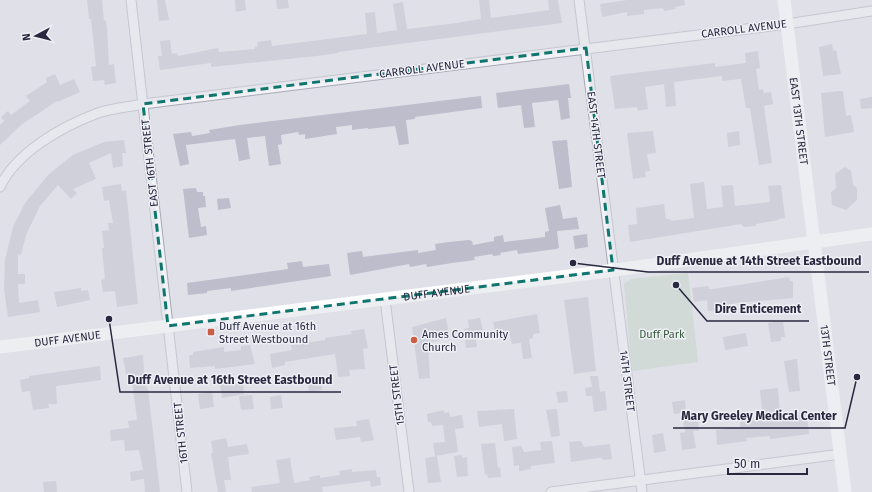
<svg xmlns="http://www.w3.org/2000/svg" width="872" height="492" viewBox="0 0 872 492" font-family="'Fira Sans',sans-serif">
<style>
.green{fill:#c0d2c2}
.building{fill:#bdbdcb}
.lines{fill:none;stroke-linecap:round;stroke-linejoin:round}
.street-casing{stroke:#a8a9b5;stroke-width:11}
.street{stroke:#f2f2f7;stroke-width:9}
.secondary{stroke:#fff;stroke-width:13}
.marked{fill:none;stroke:#0f766e;stroke-width:3;stroke-dasharray:8 5;stroke-linejoin:round}
.poi-dot{fill:#cb5d46;stroke:#efeff6;stroke-width:1.5}
.labels{text-anchor:middle;dominant-baseline:central;stroke-width:3;stroke-linejoin:round;paint-order:stroke}
.street-label{font-size:11px;fill:#28293f;stroke:#efeff6}
.poi-label{font-size:11px;fill:#28293f;stroke:#efeff6;text-anchor:start}
.park-label{font-size:11px;fill:#365a3b;stroke:#efeff6}
.leader{fill:none;stroke:#28293f;stroke-width:1.5}
.callout-dot{fill:#28293f;stroke:#efeff6;stroke-width:1.5}
.callout-label{font-size:12px;text-anchor:middle;font-weight:bold;fill:#28293f;stroke:#efeff6;stroke-width:3;stroke-linejoin:round;paint-order:stroke}
</style>
<rect width="100%" height="100%" fill="#dfe0e8"/>
<path class="green" d="M688 273 698 362 632 371 624 284 631 279Z"/>
<path class="building" d="M87 0H102L104 21 106 20 107 28 109 65 114 64 116 83 105 85 104 80 93 81 91 67 96 66 91 19H89Z
M157 0H165L169 20 159 21Z
M235 0H245L246 10 236 12Z
M276 0H288L289 8 277 9Z
M479 0H489L491 18 549 10 548 0H558L562 23 338 52V53L317 56 211 67V63L160 70 158 56H162L160 41 170 40 172 54 177 53 178 56 218 48 219 52 255 49V47L258 46 257 42 271 40 272 46 367 34 365 13 375 12 377 33 397 30 393 4 403 2 407 29 450 24 481 19Z
M627 0H684L685 5 675 7 676 9 664 11 663 8 644 10V14L627 16V12L602 17 600 4Z
M832 44 833 51 836 50 841 74 823 76 819 47Z
M758 51 760 68 756 69 759 90 763 89 764 93 771 92 773 104 764 106 772 163 759 165 750 108H746L741 79 722 81V76L674 82 676 106 666 107 664 84 645 87 648 109 638 111 637 107 615 109 610 76 715 63V67L746 63 745 53Z
M55 74 60 85 74 79 80 92 57 102V101L21 125 0 145V125L4 121 1 117 8 111 11 115 30 101 26 96 47 82 46 78Z
M569 84 571 98H568L570 118 561 120 558 100 532 103 535 127 524 128 521 105 498 108 496 93Z
M840 91 843 92 846 116 851 115 854 132 825 137 821 93Z
M481 96 482 108 415 117V119L406 120 409 144 399 145 395 126 368 129V128L352 130V125L336 127 337 134 305 139V134L299 135 298 132 281 135 282 144 278 145 281 164 269 166 265 136 247 138 250 159 239 161 235 139 186 145 189 164 180 166 173 134 191 132 192 136 210 133 209 130 240 125Z
M872 97V108L861 109 860 99Z
M653 131 656 153 647 154 650 171 645 172 646 177 633 179 627 133Z
M739 131 740 145 728 147 727 133Z
M124 140 126 153H122L123 166 113 168 111 153 89 163 96 179 73 189 77 193 71 199 58 185 40 206 26 235 21 255 18 254V274H25V284H18L19 303 38 300 40 312 8 317 4 289 5 260 13 227 25 203 49 174 73 155 104 142Z
M567 140 572 187 559 189 552 141Z
M845 167 851 171 853 185 857 188V200L846 210 832 205 831 192 836 188 835 174Z
M704 182 707 209 723 207 721 186 733 185 735 206 770 202 768 186 781 185 785 218 778 219 779 220 756 224V226L744 227 741 224 630 242 628 225 637 224 636 208 664 204 666 219H670L671 221 694 218 690 184Z
M121 184 122 191 126 190 138 304 117 307 115 291 103 292 101 280 105 279 102 248H104L102 231 109 230 108 223H113L109 200 104 201 102 187Z
M196 188 197 192H203V196H205L206 207 198 208 201 227 206 226 207 235 189 238 183 189Z
M229 198 231 208 218 210 217 199Z
M560 205 563 219 577 217 579 229 557 231 559 248 556 249 518 254 517 250 500 253 501 255 493 256 492 254 474 257 475 260 452 263 427 267 426 264 410 267 409 264 350 275 347 253 362 251 363 257 418 250V253L436 250 435 244 449 242 469 240 472 241 473 245 494 241V237L503 235 504 242 545 237V232L549 231 545 208Z
M587 234 588 247 575 249 573 236Z
M302 261 303 267 329 264 331 276 231 291V288L207 291V293L188 295 187 283 288 269 287 263Z
M789 277 790 281H793V298L737 303 718 307 719 310 708 311 707 300 694 302 692 288 708 286 709 289H713Z
M81 288V291L88 290 90 300 57 307 54 292Z
M588 297 596 371 574 374 564 300Z
M537 314 540 333 533 334V338L529 339 532 358 523 359 521 343 512 344 509 332 496 334 493 322Z
M446 318 449 334 443 335 444 339 428 343 430 378 419 379 412 327Z
M480 318 483 330 475 331 477 347 466 348 464 329 469 328 468 320Z
M783 321 785 337H781V341L771 342 768 323Z
M364 329 368 348 363 349 365 369 349 370 350 376 338 377 335 354 285 362V365L272 368 270 354 292 350 291 345 325 340V338L352 334 351 331Z
M746 333 748 346 725 350 723 337Z
M250 345 255 364 215 369V366L190 368 189 355H193V352L224 347V352L241 350V346Z
M143 355 144 371 147 389H148L160 492H145L144 479 131 481 130 472 143 470 139 450 125 451 124 440 111 441 110 430 129 428 128 421 137 420 132 379H127L123 358Z
M797 359 800 391 789 392 784 361Z
M100 366 101 380 56 386 57 404H48L49 408 33 410 30 391 22 392 20 380 29 378V376Z
M320 375 322 390 309 392 307 376Z
M590 376H598L600 392 605 391 607 410 594 412 592 396H586L585 388 592 387Z
M243 382 244 394 222 398 220 385Z
M778 388 780 415 807 414 809 434 770 439V436L746 438 747 441 717 445 716 430 740 427V422L763 419 760 390Z
M567 391 568 402 558 403 556 392Z
M212 392 214 407 200 409 198 394Z
M252 395 254 409 241 410 239 396Z
M281 395 283 408 271 409 270 397Z
M685 400 686 413 674 414 672 402Z
M514 409 517 439 504 441 502 424 479 427 477 411Z
M557 409 560 436 551 437 546 410Z
M444 410V413L449 412 450 417 462 415 464 428 455 429 458 452 435 456 433 443 445 442 443 425 432 426 431 422H428L427 414Z
M698 418 699 431H693L696 448 682 450 680 433 685 432 683 420Z
M369 419 374 440 361 442 360 437 336 440 334 428 357 426 356 421Z
M663 433 666 451 654 453 652 435Z
M226 438 228 447 247 444 249 454 228 457 231 480H224L226 492H218L211 453H213L211 441Z
M552 441 555 463 531 466V469L519 471V465L514 466 512 447 521 446 524 452 541 450 540 442Z
M581 441 584 447 610 444 612 459 603 460 602 458H598L571 462 569 442Z
M495 443 498 468 500 467 501 477 488 478 487 474 485 475 481 444Z
M462 455V458L467 457 468 476 457 477 454 456Z
M437 456 441 482 428 483 425 458Z
M290 458 294 483 310 480 309 477 320 475V478L340 475 339 471 352 469V472L376 470 377 477H380L381 485 371 487 370 481 322 487 323 492H252L251 487 280 483 276 460Z
M56 481 57 492H44L43 482Z"/>
<g class="lines">
<defs>
<path id="street" d="M131 0 187 492
M579 0 642 492
M0 187C16 152 63 126 98 113 112 108 129 107 143 104L787 24 872 11
M385 299 409 492
M551 492 841 454"/>
</defs>
<use href="#street" class="street-casing"/>
<use href="#street" class="street"/>
<g class="secondary">
<path id="s1" d="M784 0 845 492"/>
<path id="s2" d="M0 347 601 272 872 234"/>
</g>
</g>
<path d="M0 0H872V492H0ZM586 48 613 270 168 326 143 104Z" fill="#dfe0e8" fill-opacity=".55" fill-rule="evenodd"/>
<path class="marked" d="M586 48 613 270 168 326 143 104Z"/>
<g class="poi-dot">
<rect x="207" y="328" width="8" height="8" rx="2"/>
<circle cx="414" cy="340" r="4"/>
</g>
<g class="labels">
<g class="street-label">
<text transform="translate(744 29) rotate(-7)">CARROLL AVENUE</text>
<text transform="translate(422 69) rotate(-7)">CARROLL AVENUE</text>
<text stroke="none"><textPath href="#s1" startOffset="122">EAST 13TH STREET</textPath></text>
<text transform="translate(596 135) rotate(83)">EAST 14TH STREET</text>
<text transform="translate(150 163) rotate(-96)">EAST 16TH STREET</text>
<text stroke="none"><textPath href="#s2" startOffset="440">DUFF AVENUE</textPath></text>
<text stroke="none"><textPath href="#s2" startOffset="68">DUFF AVENUE</textPath></text>
<text stroke="none"><textPath href="#s1" startOffset="358">13TH STREET</textPath></text>
<text transform="translate(627 381) rotate(83)">14TH STREET</text>
<text transform="translate(397 395) rotate(-97)">15TH STREET</text>
<text transform="translate(181 433) rotate(-96)">16TH STREET</text>
</g>
<g class="poi-label">
<text x="219" y="326">Duff Avenue at 16th<tspan x="219" dy="13">Street Westbound</tspan></text>
<text x="422" y="334">Ames Community<tspan x="422" dy="13">Church</tspan></text>
</g>
<g class="park-label">
<text x="662" y="334">Duff Park</text>
</g>
</g>
<path class="leader" d="M573 263L648 272H869M676 285L707 321H809M109 319L120 392H341M857 377L845 428H673"/>
<g class="callout-dot">
<circle cx="573" cy="263" r="4"/>
<circle cx="676" cy="285" r="4"/>
<circle cx="109" cy="319" r="4"/>
<circle cx="857" cy="377" r="4"/>
</g>
<g class="callout-label">
<text x="759" y="265">Duff Avenue at 14th Street Eastbound</text>
<text x="758" y="313">Dire Enticement</text>
<text x="230" y="384">Duff Avenue at 16th Street Eastbound</text>
<text x="759" y="420">Mary Greeley Medical Center</text>
</g>
<g transform="translate(36 36) rotate(263)" stroke="#efeff6" stroke-width="3" paint-order="stroke">
<path d="M0-3L7 15L0 10L-7 15Z" fill="#28293f"/>
<text y="-6" font-size="11" font-weight="bold" text-anchor="middle" fill="#28293f">N</text>
</g>
<path d="M728 468v6h79v-6" fill="none" stroke="#28293f" stroke-width="2"/>
<text x="734" y="468" font-size="12" fill="#28293f" stroke="#efeff6" stroke-width="3" paint-order="stroke">50 m</text>
</svg>
